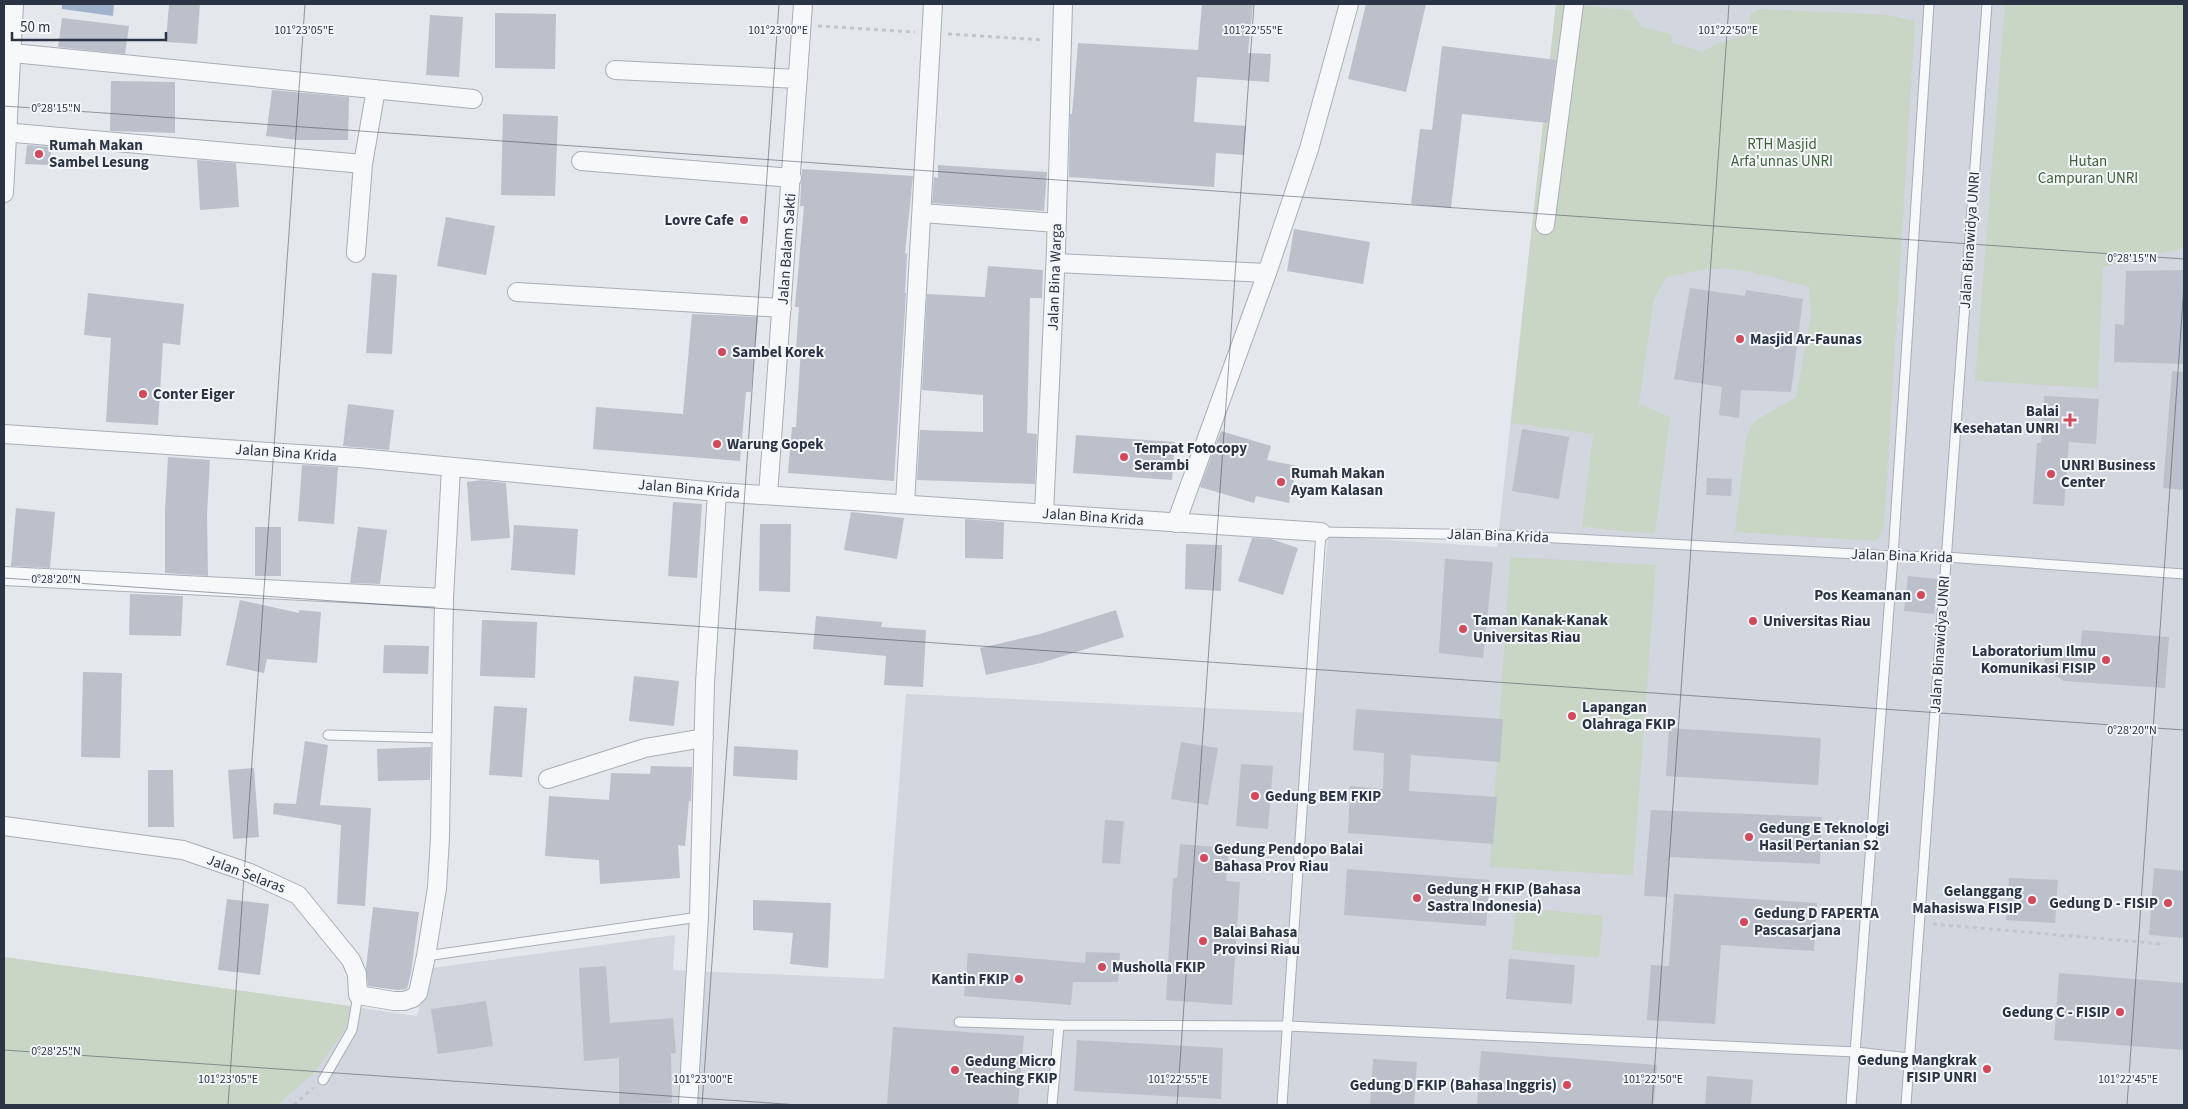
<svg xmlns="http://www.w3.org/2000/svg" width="2188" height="1109" viewBox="0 0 2188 1109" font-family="'Source Sans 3',sans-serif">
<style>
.built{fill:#d2d6de}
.green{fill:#c9d6c5}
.water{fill:#9fb4cc}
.building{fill:#bbc0ca}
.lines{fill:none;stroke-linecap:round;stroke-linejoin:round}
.lane-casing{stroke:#a9aeb7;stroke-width:11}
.street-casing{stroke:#a9aeb7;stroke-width:20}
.path{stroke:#c2c5cb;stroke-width:3;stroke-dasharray:4 4;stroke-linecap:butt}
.lane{stroke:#f7f8fa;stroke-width:9}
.street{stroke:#f7f8fa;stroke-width:18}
.ticks{fill:none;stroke:#2b3445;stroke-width:1;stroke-opacity:0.45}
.poi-dot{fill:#d1495b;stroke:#f4f6f9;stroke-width:2}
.labels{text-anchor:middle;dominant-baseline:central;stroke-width:4;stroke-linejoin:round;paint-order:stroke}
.park-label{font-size:15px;fill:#3f6138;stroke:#f4f6f9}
.poi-label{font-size:15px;font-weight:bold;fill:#2b3445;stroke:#f4f6f9;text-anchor:start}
.street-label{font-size:15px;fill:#2b3445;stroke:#f4f6f9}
.ticks-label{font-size:12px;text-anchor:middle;fill:#2b3445;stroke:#f4f6f9;stroke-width:4;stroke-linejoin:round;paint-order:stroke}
</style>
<rect width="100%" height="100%" fill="#e4e7ec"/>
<path class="built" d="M1556 4H2184V1105H4V957L417 1016 432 968 675 935 673 970 884 979 906 694 1313 713 1328 536 1497 547Z"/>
<path class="green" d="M1556 4 1630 10 1642 27 1671 34 1672 43 1703 52 1716 44 1748 34 1751 14 1760 9 1887 15 1915 21 1884 527 1877 541 1735 532 1746 439 1754 422 1796 397 1811 314 1809 287C1783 280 1756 271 1729 269 1708 267 1687 273 1667 277L1654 299 1639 404 1670 417 1655 534 1582 527 1593 434 1511 423Z
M2005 4H2184V248L2103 267 2098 388 1975 381Z
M1510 557 1656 565 1633 875 1490 867Z
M1516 907 1603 916 1599 958 1512 950Z
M4 957 350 1006 346 1028 315 1072 277 1105H4Z"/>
<path class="water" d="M62 4H114L113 16 62 9Z"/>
<path class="building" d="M169 4H200L197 44 166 42Z
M1202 4H1253L1248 53 1271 54 1269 82 1197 77 1194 122 1246 126 1244 155 1216 153 1214 187 1069 177 1070 114H1072L1078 43 1198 50Z
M1366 4H1426L1406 92 1348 79Z
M495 13 556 14 555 69 495 68Z
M430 15 463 17 459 77 426 75Z
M62 18 129 26 125 54 58 47Z
M1442 46 1556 60 1548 123 1462 114 1451 208 1411 204 1420 129 1432 130Z
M111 81 175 82V133L110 131Z
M272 90 349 97 348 140H297L266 136Z
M503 114 558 116 555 196 501 195Z
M27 145 52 147 49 165 25 164Z
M197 160 236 163 239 207 200 210Z
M938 165 1047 172 1044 211 932 203 934 177 938 178Z
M802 169 913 176 905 253 907 254 905 293H906L894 481 788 473 792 427H796L801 348H796L799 307H795L804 206H800Z
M446 217 495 226 486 275 437 266Z
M1294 229 1370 242 1363 284 1287 271Z
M988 266 1043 270 1042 298H1030L1027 433 1037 434 1035 484 917 480 920 430 983 432V395L922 390 927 294 985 297Z
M2184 270V364L2114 362 2115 324 2124 325 2126 271Z
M372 273 397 275 392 354 366 353Z
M1690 288 1745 296 1746 290 1803 299 1791 392 1741 390 1739 418 1719 415 1722 387 1674 379Z
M88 293 184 304 180 345 163 343 158 425 106 422 111 338 84 335Z
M692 314 758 317 751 392H746L740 461 593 449 596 407 683 414Z
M2172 371 2184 372V490L2163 488Z
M2044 396 2099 399 2096 444 2069 442 2064 506 2033 504 2037 443H2041Z
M348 404 394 410 389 450 343 446Z
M1522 429 1569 437 1559 499 1512 491Z
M1221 431 1271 446 1267 460 1297 466 1289 503 1256 496 1254 503 1200 487Z
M1076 435 1175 442 1172 480 1073 473Z
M168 457 210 460 207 515 208 576 165 573V510Z
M302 465 338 467 334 524 298 521Z
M1707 478 1732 479 1731 496 1706 495Z
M482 480 506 483 510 538 471 541 467 482Z
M673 502 702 504 697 578 668 576Z
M16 508 55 512 50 568 11 566Z
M851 512 904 518 897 559 844 550Z
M965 519 1004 522 1003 559 965 558Z
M760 524H791L790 592 759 591Z
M514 525 578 529 575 575 511 570Z
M255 527H281V576H255Z
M358 527 387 530 380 584 350 583Z
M1252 538 1271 539 1298 548 1283 595 1238 581Z
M1186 544 1222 545 1221 591 1185 589Z
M1445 559 1493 562 1483 658 1439 653Z
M1908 576 1938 579 1934 614 1904 611Z
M130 594 183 596 181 636 129 635Z
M240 600 299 613V610L321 612 317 663 267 659 264 673 226 665Z
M1116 610 1124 637 1041 663 986 675 980 648 1040 634Z
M816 616 882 622 881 627 926 630 923 687 884 685 886 656 813 649Z
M482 620 537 622 535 678 480 676Z
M2082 630 2169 637 2165 688 2064 681 2045 669 2044 648 2080 651Z
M384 645 429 646 428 674 383 673Z
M83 672 122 673 120 758 81 757Z
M634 676 679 681 674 726 629 721Z
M494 706 527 708 522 777 489 775Z
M1356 709 1503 719 1500 762 1411 755 1409 791 1497 797 1493 844 1348 833 1350 786 1383 789 1384 753 1353 750Z
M1669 728 1821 738 1818 785 1666 776Z
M305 741 328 745 320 805 371 808 365 906 337 904 341 825 273 814 274 803 296 804Z
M1181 742 1218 748 1208 805 1171 799Z
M734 746 798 750 797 780 733 776Z
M431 747 430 780 378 781 377 749Z
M1241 764 1273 766 1268 829 1236 826Z
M651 766 692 767 691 801H689L685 846 678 845 680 878 600 884 599 860 545 856 549 796 609 800 611 773 650 774Z
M254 768 259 837 233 839 228 770Z
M148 770H173L174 827H148Z
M1651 810 1822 817 1820 864 1670 857 1667 897 1644 896Z
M1105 820 1124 821 1120 864 1102 863Z
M1180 844 1229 848 1226 881 1240 882 1232 1005 1166 1000 1173 878H1177Z
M2154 868 2184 871V938L2149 935Z
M1347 869 1490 880 1486 926 1344 915Z
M2009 878 2058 880 2055 923 2006 920Z
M1674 894 1817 903 1814 951 1721 945 1715 1024 1647 1020 1651 965 1669 966Z
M227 899 269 904 260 975 218 970Z
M753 900 831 903 828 968 790 964 793 933 753 930Z
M373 907 419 912 411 973 407 989 398 990 368 986 366 968Z
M1086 952 1120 953 1118 982H1073L1071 1005 964 996 968 953 1085 963Z
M1509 959 1575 965 1572 1004 1506 999Z
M606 966 610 1023 673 1018 676 1053 671 1054 672 1103 619 1104V1058L584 1061 579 968Z
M2059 973 2184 983V1050L2054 1040Z
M486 1001 493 1046 438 1054 431 1009Z
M893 1027 1024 1036 1018 1105 887 1104Z
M1077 1040 1223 1048 1221 1099 1074 1091Z
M1481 1051 1657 1065 1654 1105H1477Z
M1373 1059 1417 1062 1414 1105H1370Z
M1707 1076 1753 1080 1751 1105H1705Z"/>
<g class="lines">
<defs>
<path id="lane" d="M328 735 441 738
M426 956 699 917
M959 1022 1059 1025 1288 1026 1856 1052 1909 1058
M323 1080 352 1030 358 995
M1052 1105 1059 1025
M1282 1105 1321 532 1502 535 1893 556 1946 557 2184 574
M1851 1105 1893 556 1929 4
M1906 1105 1987 4"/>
<path id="street" d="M13 53 473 99
M615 70 798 79
M4 132 363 164
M581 161 792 178
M4 193 14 4
M922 213 1057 223
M1545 225 1574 4
M356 253 363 164 376 89
M1056 263 1267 273
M517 292 782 308
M4 434 359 458 717 492 1321 532
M768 495 803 4
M905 504 933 4
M1044 514 1056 250 1063 4
M1176 523 1267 273 1309 149 1349 4
M4 576 444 598
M548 779 645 748 704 738
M4 826 183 850 250 873 298 895 351 960 357 974 358 995 394 1001H404L413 998 418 993 426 956 437 888 440 837 444 598 451 468
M688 1105 699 917 705 683 717 492"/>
</defs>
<use href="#lane" class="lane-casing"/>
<use href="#street" class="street-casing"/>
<path class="path" d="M818 26 915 32
M948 34 1044 40
M1933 924 2162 944
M294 1105 313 1088"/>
<use href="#lane" class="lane"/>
<use href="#street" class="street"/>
</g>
<path class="ticks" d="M4 106 2184 259M4 578 2184 730M4 1050 799 1105M228 1105 305 4M702 1105 779 4M1177 1105 1254 4M1652 1105 1729 4M2127 1105 2184 285"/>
<g class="poi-dot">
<circle cx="39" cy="154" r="5"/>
<circle cx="744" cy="220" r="5"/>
<circle cx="1740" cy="339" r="5"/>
<circle cx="722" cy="352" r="5"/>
<circle cx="143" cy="394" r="5"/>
<path d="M2067.5 412.5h5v5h5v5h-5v5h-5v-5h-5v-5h5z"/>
<circle cx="717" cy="444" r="5"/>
<circle cx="1124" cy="457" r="5"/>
<circle cx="2051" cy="474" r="5"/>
<circle cx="1281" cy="482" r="5"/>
<circle cx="1921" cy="595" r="5"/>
<circle cx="1753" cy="621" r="5"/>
<circle cx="1463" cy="629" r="5"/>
<circle cx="2106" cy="660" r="5"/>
<circle cx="1572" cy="716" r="5"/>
<circle cx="1255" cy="796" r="5"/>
<circle cx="1749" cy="837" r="5"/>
<circle cx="1204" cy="858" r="5"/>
<circle cx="1417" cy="898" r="5"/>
<circle cx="2032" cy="900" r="5"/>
<circle cx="2168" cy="903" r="5"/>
<circle cx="1744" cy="922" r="5"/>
<circle cx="1203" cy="941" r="5"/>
<circle cx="1102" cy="967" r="5"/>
<circle cx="1019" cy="979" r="5"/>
<circle cx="2120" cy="1012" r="5"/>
<circle cx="1987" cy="1069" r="5"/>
<circle cx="955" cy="1070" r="5"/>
<circle cx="1567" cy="1085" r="5"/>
</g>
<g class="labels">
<g class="park-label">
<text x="1782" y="144">RTH Masjid<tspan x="1782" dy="17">Arfa'unnas UNRI</tspan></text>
<text x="2088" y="161">Hutan<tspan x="2088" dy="17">Campuran UNRI</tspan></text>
</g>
<g class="poi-label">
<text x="49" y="145">Rumah Makan<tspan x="49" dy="17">Sambel Lesung</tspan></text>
<text x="734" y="220" text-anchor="end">Lovre Cafe</text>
<text x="1750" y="339">Masjid Ar-Faunas</text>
<text x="732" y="352">Sambel Korek</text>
<text x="153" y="394">Conter Eiger</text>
<text x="2059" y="411" text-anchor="end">Balai<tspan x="2059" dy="17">Kesehatan UNRI</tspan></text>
<text x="727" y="444">Warung Gopek</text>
<text x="1134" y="448">Tempat Fotocopy<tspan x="1134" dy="17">Serambi</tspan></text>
<text x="2061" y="465">UNRI Business<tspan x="2061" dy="17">Center</tspan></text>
<text x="1291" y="473">Rumah Makan<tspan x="1291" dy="17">Ayam Kalasan</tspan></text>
<text x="1911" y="595" text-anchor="end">Pos Keamanan</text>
<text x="1473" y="620">Taman Kanak-Kanak<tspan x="1473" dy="17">Universitas Riau</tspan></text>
<text x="1763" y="621">Universitas Riau</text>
<text x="2096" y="651" text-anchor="end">Laboratorium Ilmu<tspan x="2096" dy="17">Komunikasi FISIP</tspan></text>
<text x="1582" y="707">Lapangan<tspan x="1582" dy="17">Olahraga FKIP</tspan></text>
<text x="1265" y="796">Gedung BEM FKIP</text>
<text x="1759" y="828">Gedung E Teknologi<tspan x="1759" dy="17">Hasil Pertanian S2</tspan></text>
<text x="1214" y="849">Gedung Pendopo Balai<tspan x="1214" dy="17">Bahasa Prov Riau</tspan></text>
<text x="1427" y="889">Gedung H FKIP (Bahasa<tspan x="1427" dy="17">Sastra Indonesia)</tspan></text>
<text x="2022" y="891" text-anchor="end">Gelanggang<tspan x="2022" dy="17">Mahasiswa FISIP</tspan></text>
<text x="2158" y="903" text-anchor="end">Gedung D - FISIP</text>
<text x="1754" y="913">Gedung D FAPERTA<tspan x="1754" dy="17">Pascasarjana</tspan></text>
<text x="1213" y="932">Balai Bahasa<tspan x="1213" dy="17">Provinsi Riau</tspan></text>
<text x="1112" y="967">Musholla FKIP</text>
<text x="1009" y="979" text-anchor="end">Kantin FKIP</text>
<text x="2110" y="1012" text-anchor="end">Gedung C - FISIP</text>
<text x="1977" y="1060" text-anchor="end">Gedung Mangkrak<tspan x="1977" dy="17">FISIP UNRI</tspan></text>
<text x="965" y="1061">Gedung Micro<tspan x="965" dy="17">Teaching FKIP</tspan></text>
<text x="1557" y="1085" text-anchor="end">Gedung D FKIP (Bahasa Inggris)</text>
</g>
<g class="street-label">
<text transform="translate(1970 240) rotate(-86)">Jalan Binawidya UNRI</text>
<text transform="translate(787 249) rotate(-86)">Jalan Balam Sakti</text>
<text transform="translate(1055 277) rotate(-88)">Jalan Bina Warga</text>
<text transform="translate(286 453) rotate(4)">Jalan Bina Krida</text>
<text transform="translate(689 489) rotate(5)">Jalan Bina Krida</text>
<text transform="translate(1093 517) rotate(4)">Jalan Bina Krida</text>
<text transform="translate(1498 536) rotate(2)">Jalan Bina Krida</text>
<text transform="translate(1902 556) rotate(2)">Jalan Bina Krida</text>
<text transform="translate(1940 644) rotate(-86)">Jalan Binawidya UNRI</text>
<text transform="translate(246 874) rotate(21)">Jalan Selaras</text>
</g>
</g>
<g class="ticks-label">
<text x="304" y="34">101°23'05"E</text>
<text x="778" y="34">101°23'00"E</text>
<text x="1253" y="34">101°22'55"E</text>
<text x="1728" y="34">101°22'50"E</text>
<text x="56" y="112">0°28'15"N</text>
<text x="2132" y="262">0°28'15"N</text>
<text x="56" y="583">0°28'20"N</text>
<text x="2132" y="734">0°28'20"N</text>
<text x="56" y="1055">0°28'25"N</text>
<text x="228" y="1083">101°23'05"E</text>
<text x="703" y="1083">101°23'00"E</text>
<text x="1178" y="1083">101°22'55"E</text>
<text x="1653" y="1083">101°22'50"E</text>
<text x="2128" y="1083">101°22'45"E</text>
</g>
<rect width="2188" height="1109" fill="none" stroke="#2b3445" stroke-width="10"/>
<path d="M12 32v8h154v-8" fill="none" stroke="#2b3445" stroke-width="2.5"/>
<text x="20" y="32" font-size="15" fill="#2b3445" stroke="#f4f6f9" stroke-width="4" paint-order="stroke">50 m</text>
</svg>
